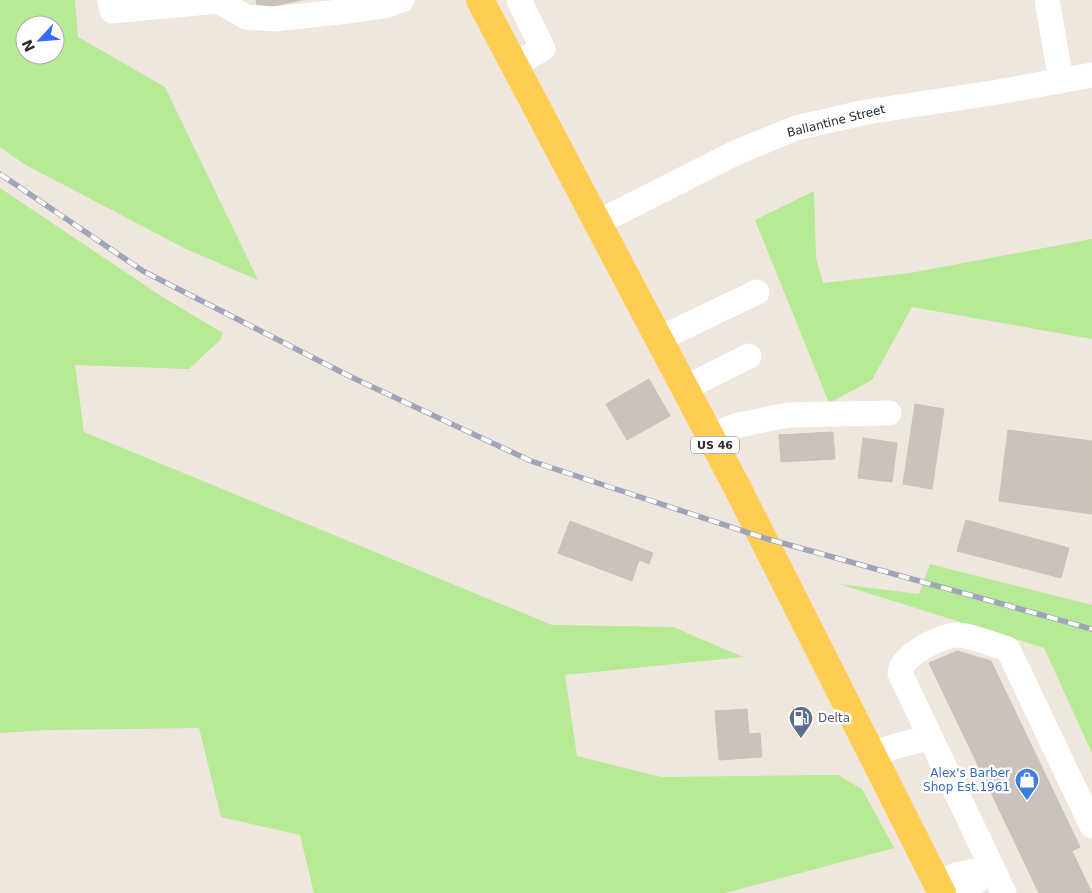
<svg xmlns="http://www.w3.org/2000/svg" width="1092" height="893" viewBox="0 0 1092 893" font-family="'DejaVu Sans',sans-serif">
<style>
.green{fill:#b6ea94;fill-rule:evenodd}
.building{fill:#cac3bc;stroke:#cbc2b6}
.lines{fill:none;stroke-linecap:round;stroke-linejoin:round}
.minor{stroke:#fff;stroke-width:25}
.major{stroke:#fecd52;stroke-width:28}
.rail-casing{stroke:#9fa4b8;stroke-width:5.5}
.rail{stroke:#fff;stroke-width:4;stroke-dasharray:11;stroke-linecap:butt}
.labels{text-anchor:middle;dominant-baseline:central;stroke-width:5;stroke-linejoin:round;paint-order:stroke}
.shield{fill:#fff;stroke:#6b6b6b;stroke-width:1}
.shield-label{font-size:11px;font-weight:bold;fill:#2c2c2c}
.street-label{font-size:12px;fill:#2c2c2c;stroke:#fff}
.service-label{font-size:12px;fill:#4e5e75;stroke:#fff;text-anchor:start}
.shop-label{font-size:12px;fill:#366cbe;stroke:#fff;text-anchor:end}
</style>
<rect width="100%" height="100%" fill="#efe6dd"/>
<path class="green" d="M0 0H75L78 37 165 87 258 280 186 249 24 164 0 147ZM25 25H55V55H25Z
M0 188 161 296 223 333 220 340 189 369 75 365 84 432 552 625 673 627 743 657 565 675 577 756 661 777 838 775 862 789 894 848 725 893H314L300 835 221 817 199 728 49 730 0 733Z
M814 191 816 258 823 283 910 273 1092 239V339L912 307 872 380 829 403 755 220Z
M930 564 1092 605V753L1044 648 839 584 919 594Z"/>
<path class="building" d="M256 0H302L258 9Z
M649 379 670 416 627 440 606 404Z
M915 404 944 409 932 489 903 484Z
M1008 430 1092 441V514L999 501Z
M833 432 835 459 781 462 779 435Z
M863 438 897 443 892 482 858 478Z
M966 520 1069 548 1061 578 957 551Z
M570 521 653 553 649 564 639 560 632 581 558 553Z
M957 651 991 661 1080 847 1072 851 1092 893H1039L929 663Z
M747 709 749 734 760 733 762 757 719 760 715 711Z"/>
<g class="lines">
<path class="minor" d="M110 0 112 11 219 1 218 0
M1047 0 1061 81
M219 1 246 17 274 19 349 11 384 6 402 0
M513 65 543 49 519 0
M597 223 735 153 796 128 866 112 998 92 1092 75
M659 339 757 292
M685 388 749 356
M710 436 739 425 788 415 889 413
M872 754 903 744 930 738
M937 885 957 875 992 867
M963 893 992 867
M1004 893 900 673C901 655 943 634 959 635 973 636 994 645 1008 649L1092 826"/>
<path class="major" d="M480 0 737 487 942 893"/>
<defs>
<path id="rail" d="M0 174 143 271 351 377 531 461 764 538 1092 629"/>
</defs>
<use href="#rail" class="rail-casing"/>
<use href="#rail" class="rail"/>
</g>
<defs>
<symbol id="fuel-pin" viewBox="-11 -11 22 30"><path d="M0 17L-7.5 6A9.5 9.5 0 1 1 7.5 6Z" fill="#5c6f8a" stroke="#fff"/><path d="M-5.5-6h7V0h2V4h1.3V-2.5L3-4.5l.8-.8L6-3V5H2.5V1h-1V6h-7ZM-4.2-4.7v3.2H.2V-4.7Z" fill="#fff"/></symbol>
<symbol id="shop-pin" viewBox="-11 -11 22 30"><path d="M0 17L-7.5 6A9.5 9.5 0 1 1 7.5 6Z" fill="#3f7fe0" stroke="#fff"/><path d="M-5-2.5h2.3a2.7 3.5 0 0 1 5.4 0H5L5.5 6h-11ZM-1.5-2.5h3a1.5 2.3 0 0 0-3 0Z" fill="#fff"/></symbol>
</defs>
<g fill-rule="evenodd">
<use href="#fuel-pin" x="787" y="704" width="28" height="38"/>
<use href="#shop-pin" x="1013" y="766" width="28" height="38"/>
</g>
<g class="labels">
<rect class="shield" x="691" y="436.5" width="48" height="17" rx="4"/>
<g class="shield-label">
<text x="715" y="445">US 46</text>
</g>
<g class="street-label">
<text transform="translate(836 121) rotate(-14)">Ballantine Street</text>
</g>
<g class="service-label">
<text x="818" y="718">Delta</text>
</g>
<g class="shop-label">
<text x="1010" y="773">Alex's Barber<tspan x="1010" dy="14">Shop Est.1961</tspan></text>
</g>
</g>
<g transform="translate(40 40) rotate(244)"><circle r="24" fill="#ffffff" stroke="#ababab"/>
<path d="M0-4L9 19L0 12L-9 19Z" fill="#3a69ff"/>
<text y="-8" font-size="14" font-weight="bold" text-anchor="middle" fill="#2c2c2c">N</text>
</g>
</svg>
